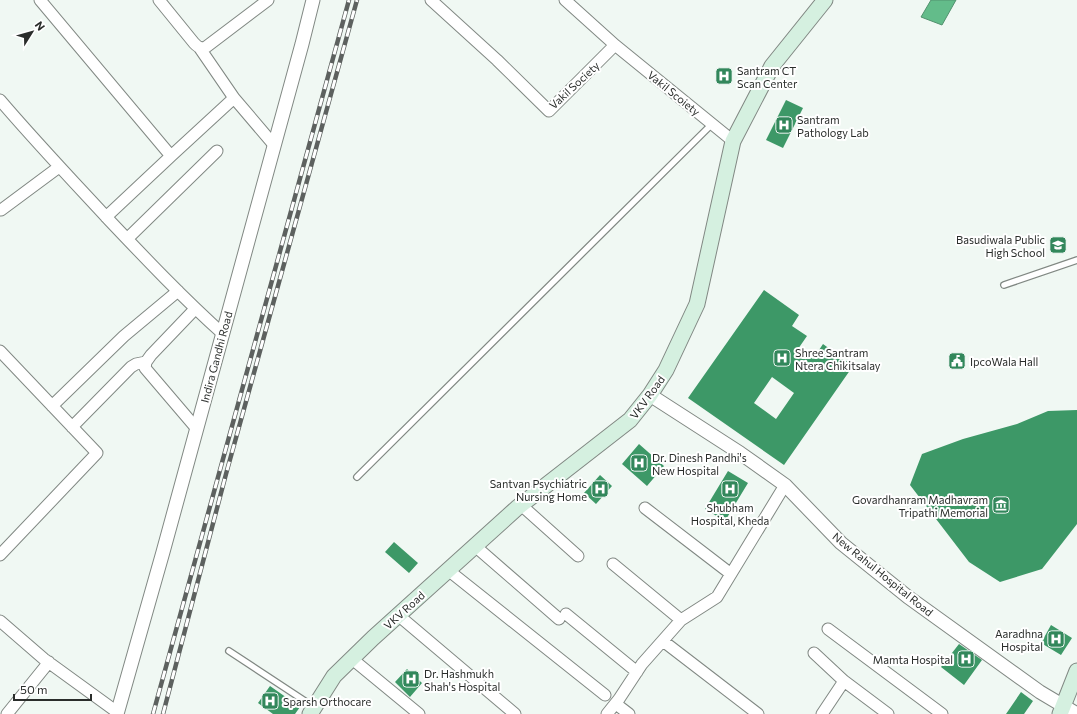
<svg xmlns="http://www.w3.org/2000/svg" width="1077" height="714" viewBox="0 0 1077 714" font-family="Commissioner,sans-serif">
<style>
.water{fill:#63bc8a;stroke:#52916e}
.building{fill:#3d9867;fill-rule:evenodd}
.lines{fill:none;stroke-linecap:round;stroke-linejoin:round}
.service-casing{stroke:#818883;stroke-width:8}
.minor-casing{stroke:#818883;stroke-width:13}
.tertiary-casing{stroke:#818883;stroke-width:15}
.secondary-casing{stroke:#818883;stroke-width:17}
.service{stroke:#fff;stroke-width:5.5}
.minor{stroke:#fff;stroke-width:11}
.tertiary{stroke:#fff;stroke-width:13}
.secondary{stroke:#d5f0e0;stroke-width:15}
.rail-casing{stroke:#5d615f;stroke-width:4.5}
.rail{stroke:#fff;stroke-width:3;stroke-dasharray:9;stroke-linecap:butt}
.labels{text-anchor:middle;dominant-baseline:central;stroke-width:4;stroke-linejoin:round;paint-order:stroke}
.poi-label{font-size:11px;fill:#2a2d2b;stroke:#fff;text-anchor:start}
.street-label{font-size:11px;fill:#2a2d2b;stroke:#fff}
</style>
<rect width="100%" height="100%" fill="#f0f8f3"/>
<path class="water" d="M931 0H956L942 25 921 17Z"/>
<path class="building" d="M786 100 803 108 783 148 766 140Z
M764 290 799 315 792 326 807 336 798 349 813 359 823 344 853 366 784 465 688 398ZM772 377 794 393 776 419 754 403Z
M1077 410V524L1042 569 1000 582 969 562 910 485 922 454 963 439 1017 424 1048 411Z
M639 444 664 466 647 486 622 464Z
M728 471 748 483 725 521 705 509Z
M600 475 612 486 596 504 584 493Z
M394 542 418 563 409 573 385 552Z
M1051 625 1072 638 1061 655 1041 643Z
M959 644 982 660 964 685 941 667Z
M407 669 422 683 410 697 395 682Z
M270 686 300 707 295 714H273L258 703Z
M1021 692 1033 701 1024 714H1006Z"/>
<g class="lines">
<defs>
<path id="service" d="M1004 285 1077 260
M357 477 712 124
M229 651 314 707"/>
<path id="minor" d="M40 0 171 156 234 98 274 145
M159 0 194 43C198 47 200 49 206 47L268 0
M431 0 497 60 549 111 615 45 565 0
M615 45 733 141
M199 47 234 98
M0 100C35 141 72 180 109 220 146 259 183 298 223 334
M1 210 59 167
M106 217 171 156
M127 239 217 151
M195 309 151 355 146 362 145 368 197 429
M0 351 97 453 0 555
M52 406 124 336 178 291
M72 427 131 367 136 364 146 362
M521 505 578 556
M645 508 731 574
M475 546 559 619
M613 564 681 620
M448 570 605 695
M566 614 637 672
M398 615 515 714
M0 621 44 659 117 712
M828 629 942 714
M663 641 758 714
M814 653 844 681 888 714
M351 658 419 714
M616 704 629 714
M7 714 49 662
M607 714 619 699 642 664 681 620 717 597 785 485
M822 714 844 681"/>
<path id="tertiary" d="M650 395 740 453 785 485 841 543 908 597 1040 692 1077 714
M117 714 163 552 302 44 313 0"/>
<path id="secondary" d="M310 714 334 676 373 638 517 508 630 420 650 395 666 370 697 304 733 141 772 66 825 0
M1060 714 1077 671"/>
</defs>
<use href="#service" class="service-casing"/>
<use href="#minor" class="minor-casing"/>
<use href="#tertiary" class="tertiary-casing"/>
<use href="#secondary" class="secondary-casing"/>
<use href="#service" class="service"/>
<use href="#minor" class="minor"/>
<use href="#tertiary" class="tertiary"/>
<use href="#secondary" class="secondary"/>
<defs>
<path id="rail" d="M153 714 349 0
M163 714 226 474 357 0"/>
</defs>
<use href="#rail" class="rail-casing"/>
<use href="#rail" class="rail"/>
</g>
<defs>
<symbol id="hospital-square" viewBox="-11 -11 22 22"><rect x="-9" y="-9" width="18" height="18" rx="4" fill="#32875b" stroke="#fff"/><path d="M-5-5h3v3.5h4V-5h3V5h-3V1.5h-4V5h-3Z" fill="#fff"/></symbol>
<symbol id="school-square" viewBox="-11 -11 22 22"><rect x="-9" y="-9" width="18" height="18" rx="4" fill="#32875b" stroke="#fff"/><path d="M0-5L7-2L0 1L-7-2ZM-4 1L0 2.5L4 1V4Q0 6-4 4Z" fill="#fff"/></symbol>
<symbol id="civic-square" viewBox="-11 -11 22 22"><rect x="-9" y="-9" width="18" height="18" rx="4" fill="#32875b" stroke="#fff"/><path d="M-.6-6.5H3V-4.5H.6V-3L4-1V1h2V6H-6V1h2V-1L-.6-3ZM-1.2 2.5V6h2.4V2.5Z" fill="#fff"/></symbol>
<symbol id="museum-square" viewBox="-11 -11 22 22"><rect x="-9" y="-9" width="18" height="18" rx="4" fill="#32875b" stroke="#fff"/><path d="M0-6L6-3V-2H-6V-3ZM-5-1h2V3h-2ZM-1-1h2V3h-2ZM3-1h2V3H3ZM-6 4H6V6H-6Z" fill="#fff"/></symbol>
</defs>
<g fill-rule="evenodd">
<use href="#hospital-square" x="714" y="66" width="20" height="20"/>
<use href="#hospital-square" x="774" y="115" width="20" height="20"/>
<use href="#school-square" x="1048" y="235" width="20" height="20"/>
<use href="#hospital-square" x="772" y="348" width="20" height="20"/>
<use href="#civic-square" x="947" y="351" width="20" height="20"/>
<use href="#hospital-square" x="629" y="453" width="20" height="20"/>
<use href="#hospital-square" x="590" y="479" width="20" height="20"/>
<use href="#hospital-square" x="720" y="479" width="20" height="20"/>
<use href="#museum-square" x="991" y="495" width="20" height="20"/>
<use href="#hospital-square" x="1046" y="629" width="20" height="20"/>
<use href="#hospital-square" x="956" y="649" width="20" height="20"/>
<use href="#hospital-square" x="401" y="669" width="20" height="20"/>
<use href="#hospital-square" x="260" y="691" width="20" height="20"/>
</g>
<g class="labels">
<g class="poi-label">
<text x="737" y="70">Santram CT<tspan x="737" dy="13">Scan Center</tspan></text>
<text x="797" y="119">Santram<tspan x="797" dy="13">Pathology Lab</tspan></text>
<text x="1045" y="239" text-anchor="end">Basudiwala Public<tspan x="1045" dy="13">High School</tspan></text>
<text x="795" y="352">Shree Santram<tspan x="795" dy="13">Ntera Chikitsalay</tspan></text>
<text x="970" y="361">IpcoWala Hall</text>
<text x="652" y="457">Dr. Dinesh Pandhi's<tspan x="652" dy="13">New Hospital</tspan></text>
<text x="587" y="483" text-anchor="end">Santvan Psychiatric<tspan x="587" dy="13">Nursing Home</tspan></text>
<text x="988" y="499" text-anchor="end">Govardhanram Madhavram<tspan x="988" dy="13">Tripathi Memorial</tspan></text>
<text x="730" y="507" text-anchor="middle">Shubham<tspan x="730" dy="13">Hospital, Kheda</tspan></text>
<text x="1043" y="633" text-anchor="end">Aaradhna<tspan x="1043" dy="13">Hospital</tspan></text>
<text x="953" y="659" text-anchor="end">Mamta Hospital</text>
<text x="424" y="673">Dr. Hashmukh<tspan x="424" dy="13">Shah's Hospital</tspan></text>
<text x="283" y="701">Sparsh Orthocare</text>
</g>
<g class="street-label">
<text transform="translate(574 85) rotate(-43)">Vakil Society</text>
<text transform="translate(674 93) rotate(39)">Vakil Scoiety</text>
<text transform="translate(216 357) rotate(-75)">Indira Gandhi Road</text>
<text transform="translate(647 397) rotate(-54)">VKV Road</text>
<text transform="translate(883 574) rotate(39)">New Rahul Hospital Road</text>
<text transform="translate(404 610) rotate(-42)">VKV Road</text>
</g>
</g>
<g transform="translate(32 32) rotate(53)" stroke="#ffffff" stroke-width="3" paint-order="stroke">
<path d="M0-3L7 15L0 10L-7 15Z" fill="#2a2d2b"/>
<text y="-6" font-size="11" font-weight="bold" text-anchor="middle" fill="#2a2d2b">N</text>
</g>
<path d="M14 694v6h77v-6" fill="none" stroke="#2a2d2b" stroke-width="2"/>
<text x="20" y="694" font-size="12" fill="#2a2d2b" stroke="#ffffff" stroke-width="3" paint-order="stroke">50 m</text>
</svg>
